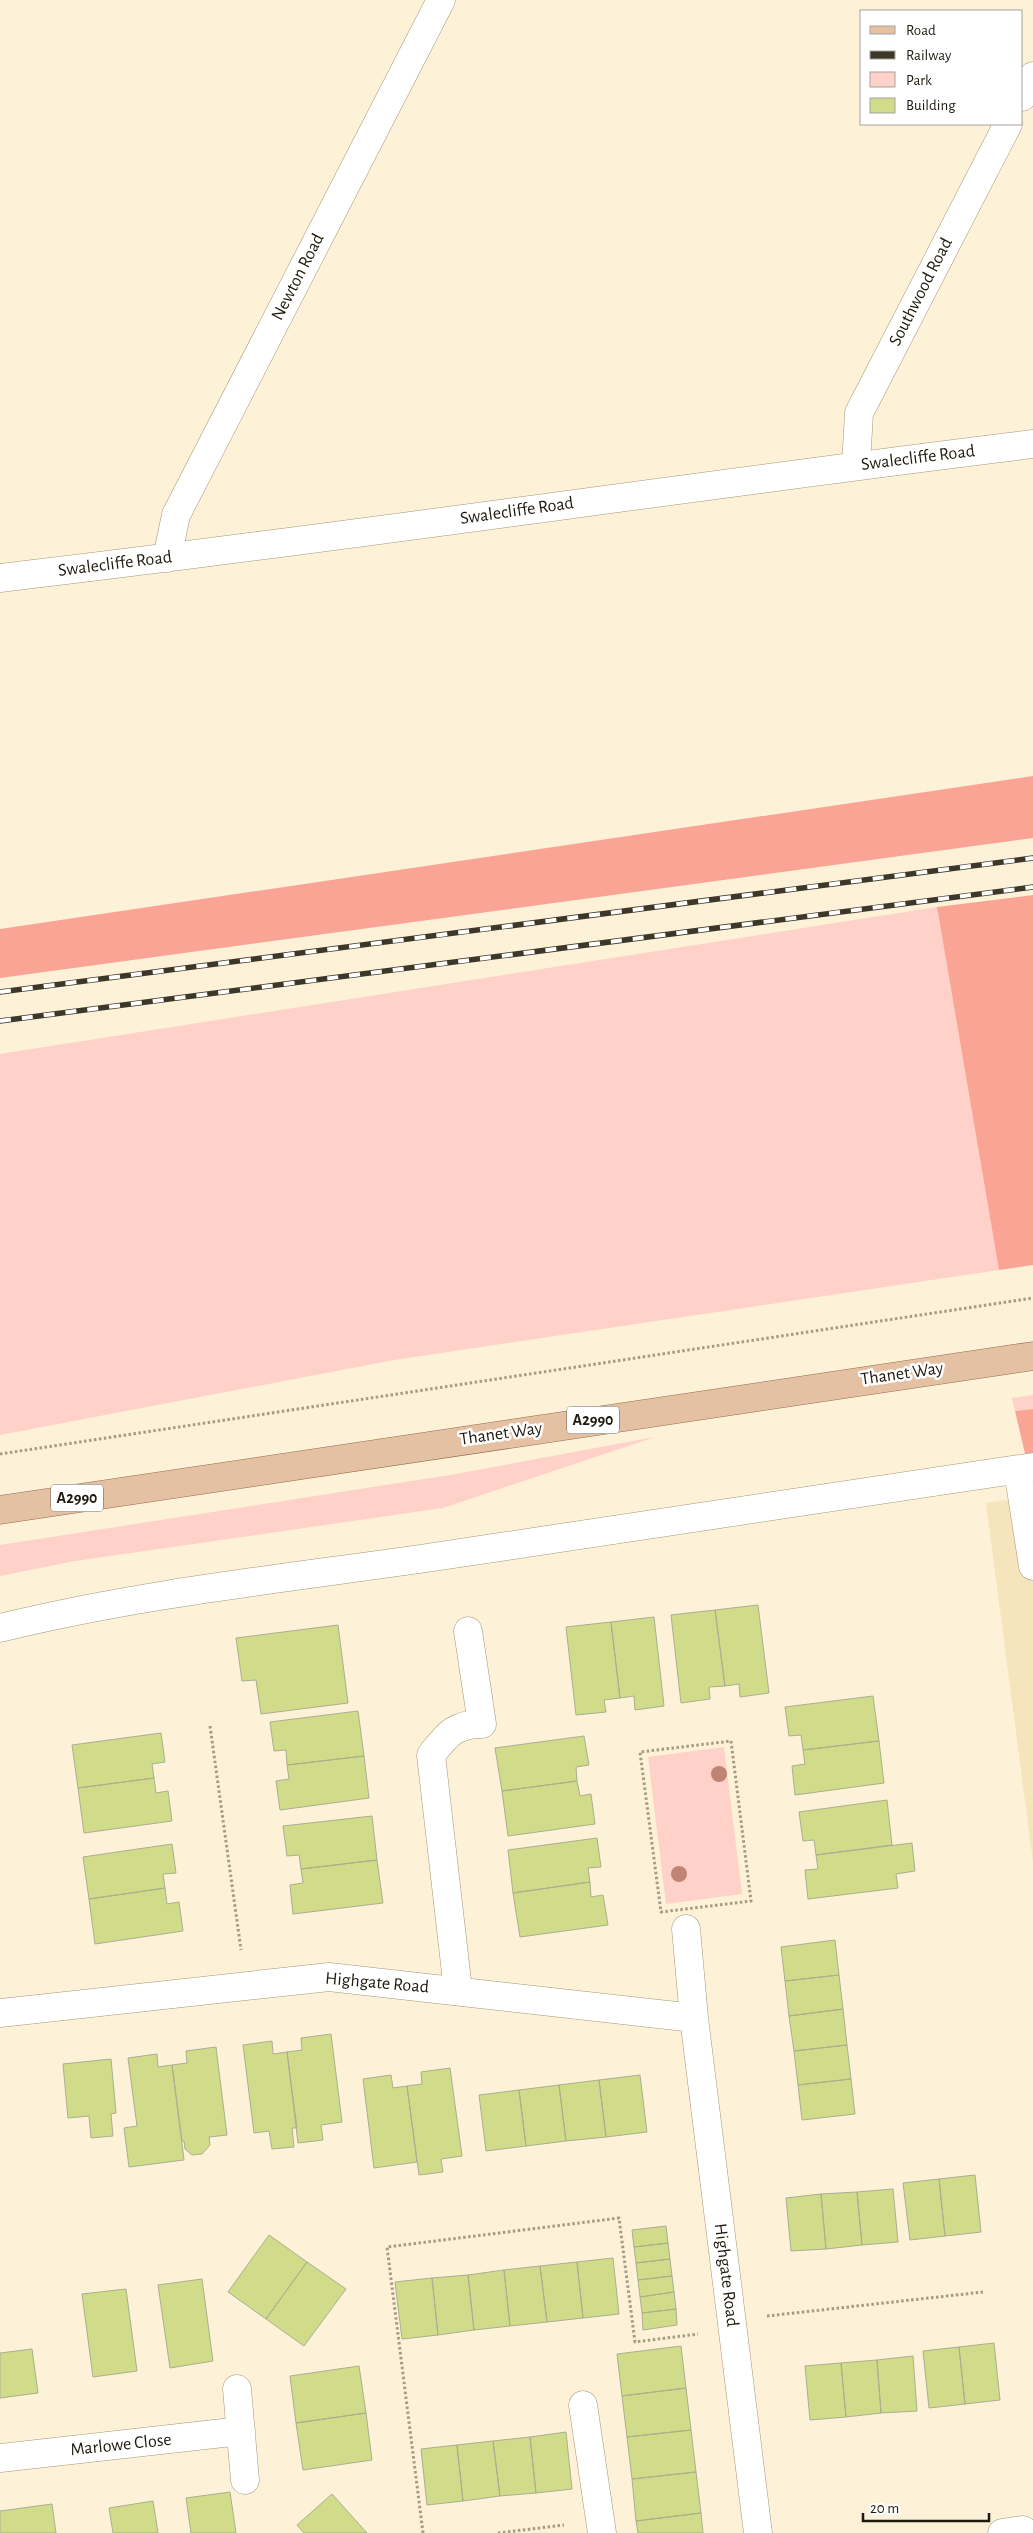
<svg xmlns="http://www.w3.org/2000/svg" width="1033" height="2533" viewBox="0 0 1033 2533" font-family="'Alegreya Sans',sans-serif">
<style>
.built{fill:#f6e4bc}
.green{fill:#ffd1c8}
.forest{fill:#faa495}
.building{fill:#d1dc8a;stroke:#aaaf8f}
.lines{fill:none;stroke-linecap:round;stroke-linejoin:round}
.minor-casing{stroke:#a49778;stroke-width:29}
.major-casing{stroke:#956c48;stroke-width:29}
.path{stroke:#a59b87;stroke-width:3;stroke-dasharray:2.5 2.5;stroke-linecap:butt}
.minor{stroke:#fff;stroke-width:28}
.major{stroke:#e5c1a4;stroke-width:28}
.rail-casing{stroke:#3d3729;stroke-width:5.5}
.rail{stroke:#fff;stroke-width:4;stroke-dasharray:11;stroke-linecap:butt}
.tree{fill:#c08472}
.labels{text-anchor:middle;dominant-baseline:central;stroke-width:5;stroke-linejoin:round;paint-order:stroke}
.shield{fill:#fff;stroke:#625f56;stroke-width:1}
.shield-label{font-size:16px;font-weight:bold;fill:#1f1a0e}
.street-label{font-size:18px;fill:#1f1a0e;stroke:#fff}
</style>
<rect width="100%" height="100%" fill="#fdf1d7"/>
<path class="built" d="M1033 1496V1862L986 1503Z"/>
<path class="green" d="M937 907 999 1270 394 1360 0 1435V1054Z
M1033 1395V1409L1015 1411 1012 1398Z
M655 1437 443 1508 75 1561 0 1576V1545L450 1475Z
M724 1747 742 1894 666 1904 648 1757Z"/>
<path class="forest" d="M1033 776V838L0 978V929Z
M1033 895V1265L999 1270 937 907Z
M1033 1409V1461L1027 1462 1015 1411Z"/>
<path class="building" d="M758 1605 769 1693 740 1697 739 1684 725 1686 715 1610Z
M715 1610 725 1686 709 1687 710 1699 681 1703 671 1615Z
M654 1617 664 1706 635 1710 634 1696 620 1698 611 1622Z
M611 1622 620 1698 604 1700 606 1712 576 1715 566 1627Z
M338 1625 348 1703 261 1714 256 1680 242 1681 236 1638Z
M873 1696 879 1741 803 1750 801 1735 789 1736 785 1707Z
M358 1711 364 1756 287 1765 286 1750 274 1751 270 1722Z
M161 1733 165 1762 152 1764 154 1778 78 1788 72 1745Z
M584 1736 589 1765 576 1767 577 1781 502 1791 495 1748Z
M879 1741 884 1783 795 1795 792 1766 805 1764 803 1750Z
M364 1756 369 1798 280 1810 276 1781 289 1779 287 1765Z
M154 1778 156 1793 168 1791 172 1821 84 1833 78 1788Z
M577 1781 580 1796 591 1794 595 1824 508 1836 502 1791Z
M887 1800 892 1845 816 1855 814 1840 803 1841 799 1812Z
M372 1816 377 1860 301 1869 299 1855 287 1856 283 1826Z
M597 1838 601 1867 588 1868 590 1882 513 1893 508 1850Z
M912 1843 915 1871 896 1874 898 1888 808 1899 805 1870 818 1869 816 1855Z
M172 1844 176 1873 163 1874 165 1888 89 1899 83 1857Z
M377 1860 383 1903 293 1914 290 1885 303 1883 301 1869Z
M590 1882 591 1897 603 1895 608 1925 520 1937 513 1893Z
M165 1888 167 1904 179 1902 183 1931 95 1944 89 1899Z
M835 1940 839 1975 785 1981 781 1947Z
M839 1975 843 2009 789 2016 785 1981Z
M843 2009 847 2045 794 2051 789 2016Z
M331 2034 342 2122 321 2125 323 2140 298 2143 287 2052 302 2050 301 2038Z
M272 2041 273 2054 287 2052 297 2128H292L294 2147 272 2149 269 2131 254 2133 243 2045Z
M847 2045 851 2079 798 2085 794 2051Z
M216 2047 227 2135 209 2137 210 2145 202 2154 192 2155 185 2149 184 2141H182L172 2065 187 2063 186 2051Z
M157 2054 158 2067 172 2065 184 2160 129 2167 124 2128 137 2126 128 2058Z
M111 2059 116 2113 111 2114 113 2136 91 2138 89 2116 68 2118 63 2064Z
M450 2068 462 2156 441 2159 443 2172 419 2175 407 2086 422 2084 421 2072Z
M391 2075 393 2088 407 2086 417 2162 374 2168 363 2079Z
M640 2075 647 2132 606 2137 599 2080Z
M851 2079 855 2114 802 2120 798 2085Z
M599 2080 606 2137 566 2141 559 2085Z
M559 2085 566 2141 526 2146 519 2090Z
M519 2090 526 2146 486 2151 479 2095Z
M975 2175 981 2232 945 2236 939 2179Z
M939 2179 945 2236 910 2240 903 2183Z
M893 2189 898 2242 862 2245 857 2192Z
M857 2192 862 2245 826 2249 821 2194Z
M821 2194 826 2249 791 2251 786 2198Z
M666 2226 668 2243 634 2247 632 2230Z
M269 2235 307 2262 266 2319 228 2292Z
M668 2243 670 2259 636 2263 634 2247Z
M613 2258 619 2314 583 2318 577 2262Z
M670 2259 672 2276 638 2280 636 2263Z
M307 2262 346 2289 304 2346 266 2319Z
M577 2262 583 2318 547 2322 540 2266Z
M540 2266 547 2322 510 2326 504 2270Z
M504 2270 510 2326 474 2330 468 2275Z
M468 2275 474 2330 438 2335 432 2278Z
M672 2276 674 2292 640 2297 638 2280Z
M432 2278 438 2335 402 2339 395 2282Z
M202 2279 213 2361 170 2368 158 2285Z
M126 2289 137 2371 93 2377 82 2294Z
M674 2292 676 2309 642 2313 640 2297Z
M676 2309 677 2325 643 2330 642 2313Z
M994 2343 1000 2400 965 2404 959 2347Z
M681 2346 686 2388 622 2396 617 2354Z
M959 2347 965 2404 929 2408 923 2351Z
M32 2349 38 2393 0 2398V2353Z
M913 2356 917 2411 881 2413 877 2360Z
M877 2360 881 2413 846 2417 841 2363Z
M841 2363 846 2417 810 2420 805 2366Z
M359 2366 366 2413 296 2423 290 2376Z
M686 2388 691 2430 627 2437 622 2396Z
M366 2413 372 2460 303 2470 296 2423Z
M691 2430 696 2472 632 2479 627 2437Z
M566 2432 572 2489 536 2493 530 2437Z
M530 2437 536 2493 500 2496 493 2441Z
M493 2441 500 2496 463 2501 457 2445Z
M457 2445 463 2501 427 2505 421 2449Z
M696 2472 701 2513 636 2521 632 2479Z
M230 2492 236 2533H191L186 2498Z
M332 2494 367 2533H304L297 2525Z
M153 2501 158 2533H113L109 2508Z
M52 2504 56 2533H0V2511Z
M701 2513 703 2533H638L636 2521Z"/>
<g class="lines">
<defs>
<path id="minor" d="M1022 97 1033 76
M856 465 859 413 1008 124
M167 558 176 515 441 0
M0 578C345 538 688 486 1033 444
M1018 1470 1033 1566
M0 1628C138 1594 279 1579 420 1559 624 1528 828 1496 1033 1467
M686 1929 694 2018 758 2533
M458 1990 431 1755C447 1735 454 1724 482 1724L468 1631
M0 2013 329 1977 694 2018
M237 2389 245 2480
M583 2405 602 2533
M0 2458 241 2431
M1002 2533 1023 2530"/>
<path id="major" d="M0 1510 1033 1356"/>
</defs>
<use href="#minor" class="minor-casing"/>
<use href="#major" class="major-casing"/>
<path class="path" d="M0 1454 1033 1298
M210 1726 241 1950
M731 1741 751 1901 661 1912 640 1752Z
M767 2316 983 2292
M423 2533 387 2247 619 2218 635 2342 698 2334
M498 2533 564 2525"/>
<use href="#minor" class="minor"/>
<use href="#major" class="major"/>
<defs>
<path id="rail" d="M0 992 1033 858
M0 1021 1033 887"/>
</defs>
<use href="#rail" class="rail-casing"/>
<use href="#rail" class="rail"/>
</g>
<g class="tree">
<circle cx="719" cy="1774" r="8"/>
<circle cx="679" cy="1874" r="8"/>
</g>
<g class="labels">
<g class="shield">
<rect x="567" y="1406.5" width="52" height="27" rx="4"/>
<rect x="51" y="1484.5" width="52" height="27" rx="4"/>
</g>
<g class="shield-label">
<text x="593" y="1420">A2990</text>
<text x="77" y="1498">A2990</text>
</g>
<g class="street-label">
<text transform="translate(298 277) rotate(-63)">Newton Road</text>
<text transform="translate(921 292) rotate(-63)">Southwood Road</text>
<text transform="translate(918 458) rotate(-7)">Swalecliffe Road</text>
<text transform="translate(517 511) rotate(-8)">Swalecliffe Road</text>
<text transform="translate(115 564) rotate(-7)">Swalecliffe Road</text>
<text transform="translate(902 1374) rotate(-8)">Thanet Way</text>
<text transform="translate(501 1434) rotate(-8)">Thanet Way</text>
<text transform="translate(377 1983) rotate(5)">Highgate Road</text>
<text transform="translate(726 2275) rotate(83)">Highgate Road</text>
<text transform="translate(121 2445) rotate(-6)">Marlowe Close</text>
</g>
</g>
<rect x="860" y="10" width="162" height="115" fill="#ffffff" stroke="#a5a39f"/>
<rect x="870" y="26" width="25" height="8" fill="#e5c1a4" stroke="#a5a39f"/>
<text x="906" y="35" font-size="15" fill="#1f1a0e">Road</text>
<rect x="870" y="51" width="25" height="8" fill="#3d3729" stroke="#a5a39f"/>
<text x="906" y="60" font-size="15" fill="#1f1a0e">Railway</text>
<rect x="870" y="72" width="25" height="15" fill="#ffd1c8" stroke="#a5a39f"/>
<text x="906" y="85" font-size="15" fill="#1f1a0e">Park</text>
<rect x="870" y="98" width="25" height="15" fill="#d1dc8a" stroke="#a5a39f"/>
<text x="906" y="110" font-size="15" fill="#1f1a0e">Building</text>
<path d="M863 2513v8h126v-8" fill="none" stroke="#1f1a0e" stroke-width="2.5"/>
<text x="870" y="2513" font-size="15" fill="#1f1a0e" stroke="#ffffff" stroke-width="4" paint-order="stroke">20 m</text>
</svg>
